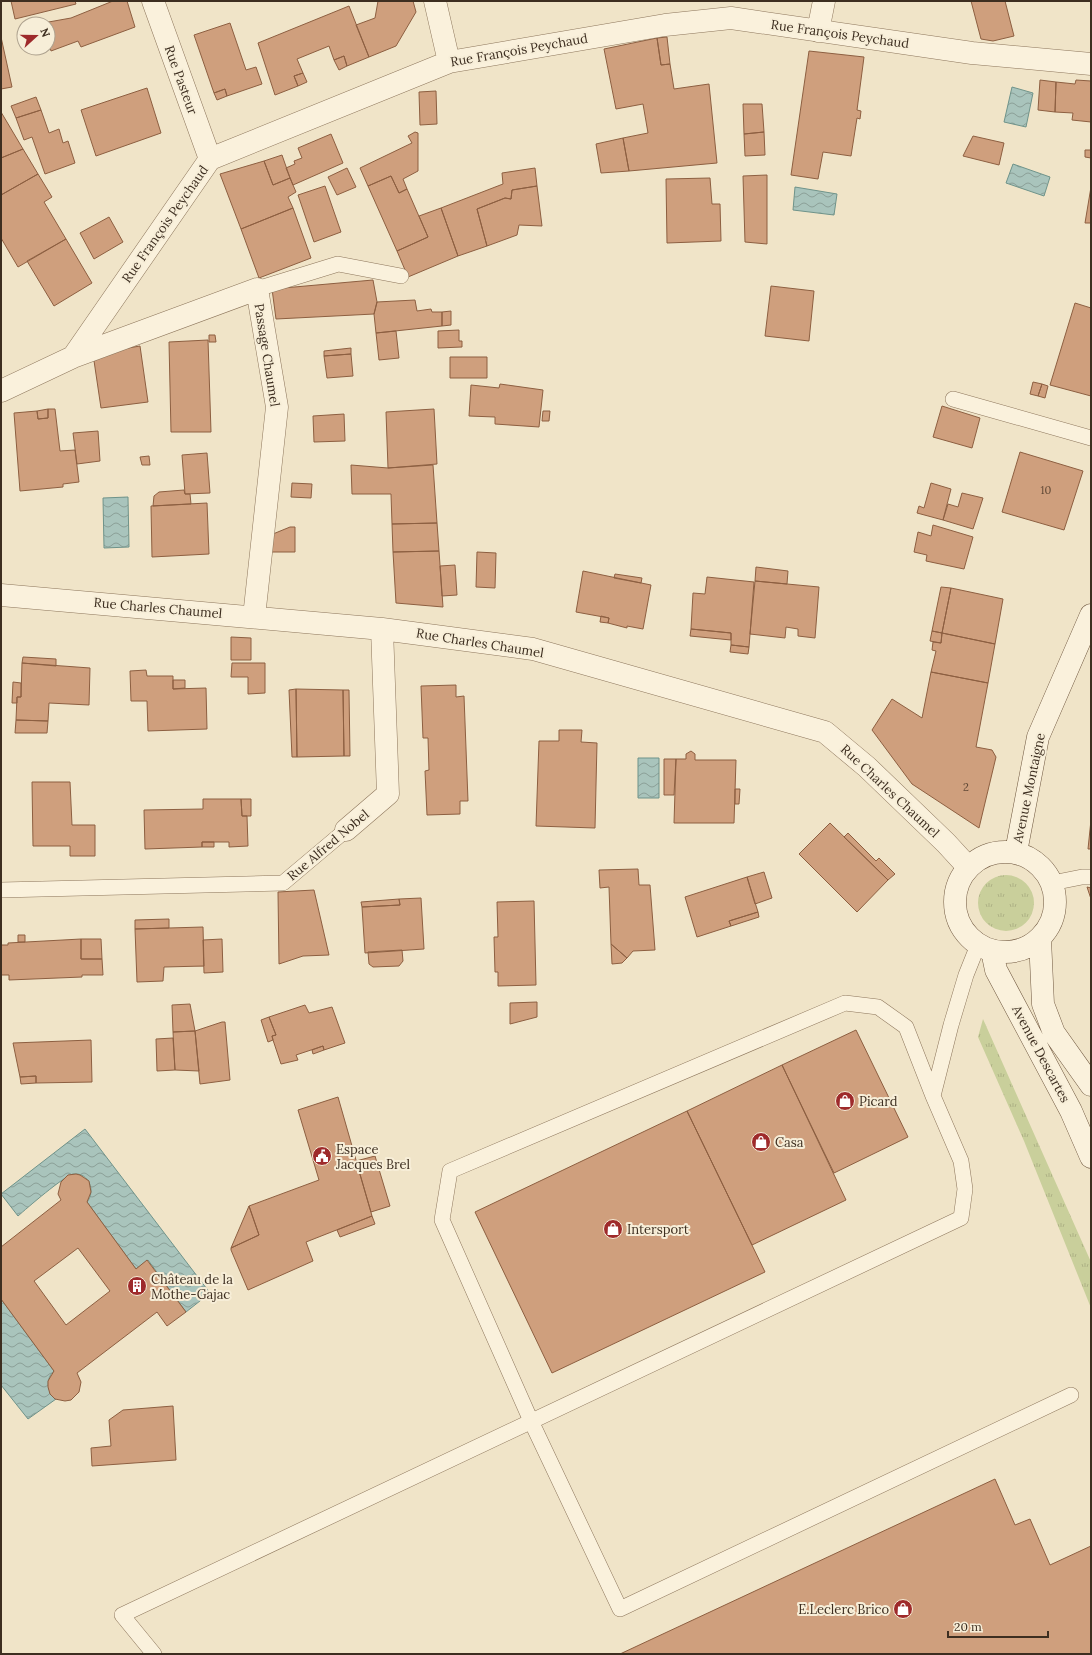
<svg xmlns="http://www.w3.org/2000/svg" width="1092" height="1655" viewBox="0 0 1092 1655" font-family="Lora,serif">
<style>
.grass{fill:url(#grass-tufts)}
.water{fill:url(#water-waves);stroke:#6f938a}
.building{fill:#cf9f7d;stroke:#8d5f41;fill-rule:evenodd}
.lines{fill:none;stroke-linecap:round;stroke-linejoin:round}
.service-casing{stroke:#8d765c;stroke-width:16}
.minor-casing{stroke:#8d765c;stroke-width:23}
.secondary-casing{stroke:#6f573f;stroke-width:23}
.service{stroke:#faf1dc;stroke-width:15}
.minor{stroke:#faf1dc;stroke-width:22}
.secondary{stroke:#faf1dc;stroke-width:22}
.labels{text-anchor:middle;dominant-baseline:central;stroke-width:4;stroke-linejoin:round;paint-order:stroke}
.number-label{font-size:11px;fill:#624a37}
.street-label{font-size:13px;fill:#3d2e20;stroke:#f7eed8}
.poi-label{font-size:13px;fill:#3d2e20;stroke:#f7eed8;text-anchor:start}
</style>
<defs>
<pattern id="grass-tufts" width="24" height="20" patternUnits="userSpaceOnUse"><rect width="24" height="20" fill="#c9cf9b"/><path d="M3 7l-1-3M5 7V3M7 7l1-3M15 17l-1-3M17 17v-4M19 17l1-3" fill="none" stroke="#aeb285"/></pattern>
<pattern id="water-waves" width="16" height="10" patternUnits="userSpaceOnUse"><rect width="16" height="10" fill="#a9c4bc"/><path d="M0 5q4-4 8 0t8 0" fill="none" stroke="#8ba098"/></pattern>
</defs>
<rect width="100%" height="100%" fill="#f0e4c8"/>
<path class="grass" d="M978 903a28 28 0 1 1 56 0a28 28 0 1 1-56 0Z
M983 1019 1091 1262V1308L1024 1141 978 1037Z"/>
<path class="water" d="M1012 87 1033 93 1026 127 1004 122Z
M1013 164 1050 177 1044 196 1006 183Z
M795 187 837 194 834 215 793 210Z
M128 497 129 547 104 548 103 498Z
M638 758H659V798H638Z
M85 1129 210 1293 186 1312 148 1260 136 1269 87 1202C96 1191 89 1172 73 1174 64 1176 27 1208 18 1216L1 1194Z
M1 1299 54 1371C45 1379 47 1392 56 1399L28 1419 1 1385Z"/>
<path class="building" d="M11 1H75L76 4 15 19Z
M113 1H127L135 27 81 47 78 41 51 51 48 40V24L43 23 71 18Z
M378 1H413L416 12 396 46 369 57 356 25 375 18Z
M971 1H1005L1014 36 993 41 981 39Z
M349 6 369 57 347 66 344 56 334 60 329 46 297 59 303 73 294 76 298 86 275 95 258 43Z
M230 23 246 70 256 67 262 84 227 96 225 89 214 93 194 35Z
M1 37 12 87 1 89Z
M667 37 670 64 661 65 657 38Z
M657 38 661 65 670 64 674 89 709 84 717 163 629 171 623 138 648 133 643 104 616 109 604 49Z
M809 51 864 57 857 110 861 111 860 119 857 118 851 156 823 152 818 179 791 175Z
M344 56 347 66 339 70 334 60Z
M303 73 307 82 298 86 294 76Z
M1040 80 1056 82 1055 112 1038 110Z
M1076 80 1091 81V122L1072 120 1073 113 1055 112 1056 82 1075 84Z
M147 88 161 133 96 156 81 110Z
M225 89 227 96 217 100 214 93Z
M436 91 437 124 420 125 419 92Z
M36 97 41 110 16 118 11 106Z
M743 104H762L764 132 744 134Z
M41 110 49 133 59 129 63 143 68 141 75 163 45 174 32 137 24 140 16 118Z
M1 112 23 149 1 158Z
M415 132 418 133V171L403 179 407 189 399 193 391 176 368 186 360 168 412 143 408 136Z
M764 132 765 155 745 156 744 134Z
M331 134 343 163 293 185 286 168 295 164 294 161 302 158 298 148Z
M973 136 1004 143 999 165 963 156Z
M623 138 629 171 601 173 596 144Z
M23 149 38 174 1 195V158Z
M1085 150H1091V158L1085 157Z
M282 155 290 178 273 185 264 161Z
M264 161 273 185 290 178 296 192 288 197 293 208 241 229 220 174Z
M347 168 356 187 337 195 328 177Z
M535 168 537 186 512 190 511 199 505 198 477 209 487 246 458 256 441 208 503 184 502 173Z
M38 174 52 197 44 202 66 239 18 267 1 238V195Z
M767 175V244L745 242 743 176Z
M391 176 399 193 407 189 428 237 397 251 368 186Z
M710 178 712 204H720L721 241 667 243 666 179Z
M325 186 341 232 314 242 298 195Z
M537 186 542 226 519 225 517 235 487 246 477 209 505 198 511 199 512 190Z
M1091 187V223H1085Z
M293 208 311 258 259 278 241 229Z
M441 208 458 256 408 277 397 251 428 237 419 216Z
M109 217 123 242 94 259 80 233Z
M66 239 92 283 54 306 27 261Z
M373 280 377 302 374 314 276 319 272 289Z
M771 286 814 291 809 341 765 336Z
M415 300 417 311 431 309 432 312H442V326L376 333 374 314 377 302Z
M1075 303 1091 308V396L1050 385Z
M451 311V325L442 326V312Z
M459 330V341H462V347L438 348V331Z
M396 331 399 358 379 360 376 333Z
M209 335H215L216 342H209Z
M208 340 211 432H171L169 342Z
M140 346 148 402 101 408 93 354Z
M351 348V354L324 356V351Z
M351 354 353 376 327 378 324 356Z
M450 357H487V378H450Z
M1033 382 1042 384 1038 396 1030 394Z
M500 384 543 390 539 427 495 424V417L469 416 471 385 499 388Z
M1042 384 1048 386 1045 398 1038 396Z
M942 406 980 418 972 448 933 437Z
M48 409V418L38 419 37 411Z
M48 409H55L60 451 75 450 79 482 63 484V487L20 491 14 413 37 411 38 419 48 418Z
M434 409 437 464 388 468 386 412Z
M543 411H550L549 421H542Z
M344 414 345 441 314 442 313 416Z
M98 431 100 461 77 464 73 433Z
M1020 452 1083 471 1064 530 1002 512Z
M207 453 210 493 185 494 182 455Z
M149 456 150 465H142L140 457Z
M351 465 388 468 433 465 437 523 392 524 391 494H352Z
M292 483 312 484 311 498 291 497Z
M931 483 951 489 943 520 917 513 919 506 924 508Z
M184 490 185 494H190L191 504 153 506 154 496 159 492Z
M962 493 983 498 973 529 943 520 948 504 958 507Z
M207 503 209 554 152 557 151 506Z
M437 523 439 551 393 552 392 524Z
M933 525 973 537 964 569 926 561 927 555 914 552 918 532 931 536Z
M290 527H295V552H271L273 534Z
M439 551 443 607 396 603 393 552Z
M477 552 496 553 495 588 476 587Z
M455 565 457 595 442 596 440 566Z
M756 567 788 571 787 584 755 581Z
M583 571 651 585 643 629 627 626V628L608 623 609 618 576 612Z
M615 574 642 578 641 583 614 578Z
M707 577 754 582 749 647 731 645V633L691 629 693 593 705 594Z
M755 581 819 587 815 638 798 636V629L786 627 785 638 750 634Z
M941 587 951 588 942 633 932 631Z
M951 588 1003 599 995 644 942 633Z
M601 616 609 618 608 623 600 622Z
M691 629 731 633V640L690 636Z
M932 631 942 633 941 643 930 641Z
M942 633 995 644 988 683 931 672 936 651 932 650 933 642 941 643Z
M231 637 251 638V660H231Z
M731 645 749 647 748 654 730 652Z
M23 657 56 659V666L22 663Z
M22 663 90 668 89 705 49 703 48 721 16 720 17 697H21Z
M232 663H265V693L248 694V677H231Z
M146 670 147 676H173V689L206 688 207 729 148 731 147 701H131L130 671Z
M931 672 988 683 976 747 992 750 996 757 979 828 912 784 872 730 892 699 922 718Z
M173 680H185V688L173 689Z
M13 682 21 683V697H17V703H12Z
M456 685V697L464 696 468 801H460V814L427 815 425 771 429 770 428 738H423L421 686Z
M296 689 343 690 344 756 297 757Z
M296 689 297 757H292L289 690Z
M343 690H349L350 756H344Z
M16 720 48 721 47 733H15Z
M559 730H582L581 742 597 743 595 828 536 826 539 741H559Z
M691 751 695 754V760H736L734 823H674L676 759H686V754Z
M664 759H676L674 795H664Z
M32 782H70L72 825H95V856H70V846H33Z
M735 789H740L739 804H735Z
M203 799H241L242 816H247L248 846 229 847V842H202V847L145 849 144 810 203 809Z
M241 799H251V816H242Z
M1091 820V849H1088Z
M830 823 888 880 857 912 799 854Z
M848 833 876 861 879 858 895 874 888 880 844 837Z
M202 842H214V847H202Z
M638 869 639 885H650L655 950 633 951 627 958 611 944 609 887 600 888 599 870Z
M764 872 772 898 755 904 747 877Z
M747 877 758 912 729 921 731 926 697 937 685 897Z
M1087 887 1091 888V899Z
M314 890 329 955 303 956 279 964 278 892Z
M421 898 424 949 365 953 362 907 400 905 399 899Z
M399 899 400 905 362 907 361 902Z
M534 901 536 985 498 986V972H495L494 937H498L497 902Z
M758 912 759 917 731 926 729 921Z
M169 919V928L135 929V920Z
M203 927 204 966 164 967 163 981 137 982 135 929Z
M18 935H25V942H18Z
M81 939H101L102 959H81Z
M81 939V959H102L103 975H82V977L9 980V975H1V945H8V943Z
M222 939 223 972 204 973 203 940Z
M611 944 627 958 622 963 612 964Z
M402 950 403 961 399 966 373 967 369 964 368 952Z
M537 1002V1017L510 1024V1003Z
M190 1004 195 1031 173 1032 172 1005Z
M305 1005 309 1013 332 1007 345 1043 324 1050 323 1046 296 1055 298 1060 281 1064 273 1040 272 1036 276 1035 269 1017Z
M269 1017 276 1035 272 1036 273 1040 268 1042 261 1020Z
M222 1022H225L230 1080 200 1084 195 1031Z
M856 1030 908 1137 834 1173 782 1065Z
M195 1031 199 1071 175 1070 173 1032Z
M173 1038 175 1070 157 1071 156 1039Z
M91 1040 92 1082 36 1083V1076L20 1077 13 1043Z
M323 1046 324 1050 313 1054 312 1050Z
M782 1065 846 1200 752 1245 687 1111Z
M36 1076V1083L21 1084 20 1077Z
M338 1097 372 1216 306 1242 313 1261 248 1290 231 1250V1248L259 1235 249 1206 319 1180 298 1110Z
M687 1111 765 1272 552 1373 475 1212Z
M375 1156 390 1206 371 1212 356 1161Z
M76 1174 80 1175 89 1181 91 1192 87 1202 136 1269 147 1260 186 1312 167 1326 157 1312 77 1373 81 1382 79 1392 71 1400 65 1401 55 1399 50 1394 48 1387V1381L54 1371 1 1299V1247L61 1200 58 1194 61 1182 68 1175ZM78 1248 110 1291 66 1325 34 1281Z
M249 1206 259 1235 231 1248Z
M372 1216 375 1224 340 1237 337 1230Z
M173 1406 176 1460 92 1466 91 1448 111 1446 109 1420 123 1410Z
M995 1479 1015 1525 1030 1519 1050 1565 1091 1546V1654H620Z"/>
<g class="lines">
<defs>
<path id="service" d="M257 289 338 264 401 276
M953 399 1091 438
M1052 883 1082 877H1091
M1 890 283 883 346 830
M933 1096 906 1027 878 1007 845 1003 450 1171 442 1220 531 1421 620 1609 1071 1395
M154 1654 122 1615 961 1218 965 1189 961 1161 933 1096 951 1025 966 975 978 945"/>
<path id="minor" d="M153 1 210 159
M435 1 449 62
M818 31 824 1
M73 357 257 289 277 407 254 617
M1 391 73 357 210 159 449 62 665 25 731 18 972 53 1091 64
M1 595 382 629 533 649 825 732 867 767 946 843 968 867
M346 830 388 794 382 629"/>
<path id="secondary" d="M955 902a50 50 0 1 1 100 0a50 50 0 1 1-100 0Z
M1016 852 1038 737 1091 615
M1040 939 1043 1004 1054 1033 1091 1085
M992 951 996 970 1071 1111 1091 1157"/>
</defs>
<use href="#service" class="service-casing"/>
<use href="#minor" class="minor-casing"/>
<use href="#secondary" class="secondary-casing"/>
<use href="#service" class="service"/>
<use href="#minor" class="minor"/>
<use href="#secondary" class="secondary"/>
</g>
<defs>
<symbol id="shop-disc" viewBox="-11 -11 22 22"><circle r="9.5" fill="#9e2a2b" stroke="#f7eed8"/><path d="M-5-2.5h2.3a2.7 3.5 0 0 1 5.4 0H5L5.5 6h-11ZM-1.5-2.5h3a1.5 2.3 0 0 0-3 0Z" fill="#fff"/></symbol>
<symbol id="civic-disc" viewBox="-11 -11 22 22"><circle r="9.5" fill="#9e2a2b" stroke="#f7eed8"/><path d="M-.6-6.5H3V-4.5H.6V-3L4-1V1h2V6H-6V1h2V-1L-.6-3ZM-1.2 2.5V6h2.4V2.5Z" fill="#fff"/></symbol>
<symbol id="building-disc" viewBox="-11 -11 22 22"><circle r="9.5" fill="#9e2a2b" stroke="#f7eed8"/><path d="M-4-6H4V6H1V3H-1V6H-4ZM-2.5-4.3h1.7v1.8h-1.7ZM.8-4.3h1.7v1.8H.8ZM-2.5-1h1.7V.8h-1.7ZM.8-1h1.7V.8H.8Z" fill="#fff"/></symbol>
</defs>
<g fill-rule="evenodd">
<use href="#shop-disc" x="834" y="1090" width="22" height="22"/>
<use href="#shop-disc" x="750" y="1131" width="22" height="22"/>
<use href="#civic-disc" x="311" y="1145" width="22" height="22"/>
<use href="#shop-disc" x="602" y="1218" width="22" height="22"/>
<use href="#building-disc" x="126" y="1275" width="22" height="22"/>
<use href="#shop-disc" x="892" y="1598" width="22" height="22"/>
</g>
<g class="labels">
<g class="number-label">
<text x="1046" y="490">10</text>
<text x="966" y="787">2</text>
</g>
<g class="street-label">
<text transform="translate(840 34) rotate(8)">Rue François Peychaud</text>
<text transform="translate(519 50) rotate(-10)">Rue François Peychaud</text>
<text transform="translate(181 80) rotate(70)">Rue Pasteur</text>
<text transform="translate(165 224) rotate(-55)">Rue François Peychaud</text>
<text transform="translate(267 355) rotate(81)">Passage Chaumel</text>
<text transform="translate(158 608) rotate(5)">Rue Charles Chaumel</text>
<text transform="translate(480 643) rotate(9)">Rue Charles Chaumel</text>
<text transform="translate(1029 788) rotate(-78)">Avenue Montaigne</text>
<text transform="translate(890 791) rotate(43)">Rue Charles Chaumel</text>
<text transform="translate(328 845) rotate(-40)">Rue Alfred Nobel</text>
<text transform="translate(1041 1054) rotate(62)">Avenue Descartes</text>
</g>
<g class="poi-label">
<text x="859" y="1101">Picard</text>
<text x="775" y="1142">Casa</text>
<text x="336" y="1149">Espace<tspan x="336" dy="15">Jacques Brel</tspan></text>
<text x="627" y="1229">Intersport</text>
<text x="151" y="1279">Château de la<tspan x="151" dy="15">Mothe-Gajac</tspan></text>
<text x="889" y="1609" text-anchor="end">E.Leclerc Brico</text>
</g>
</g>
<rect width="1092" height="1655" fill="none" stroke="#3d2e20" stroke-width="4"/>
<g transform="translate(36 36) rotate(69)"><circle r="19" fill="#f7eed8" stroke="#ada18e"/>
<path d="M0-3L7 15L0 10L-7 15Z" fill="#9e2a2b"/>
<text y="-6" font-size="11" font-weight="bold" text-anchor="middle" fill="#3d2e20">N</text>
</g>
<path d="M948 1631v6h100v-6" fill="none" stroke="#3d2e20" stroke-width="2"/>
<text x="954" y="1631" font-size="12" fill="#3d2e20" stroke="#f7eed8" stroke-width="3" paint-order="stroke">20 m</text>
</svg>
